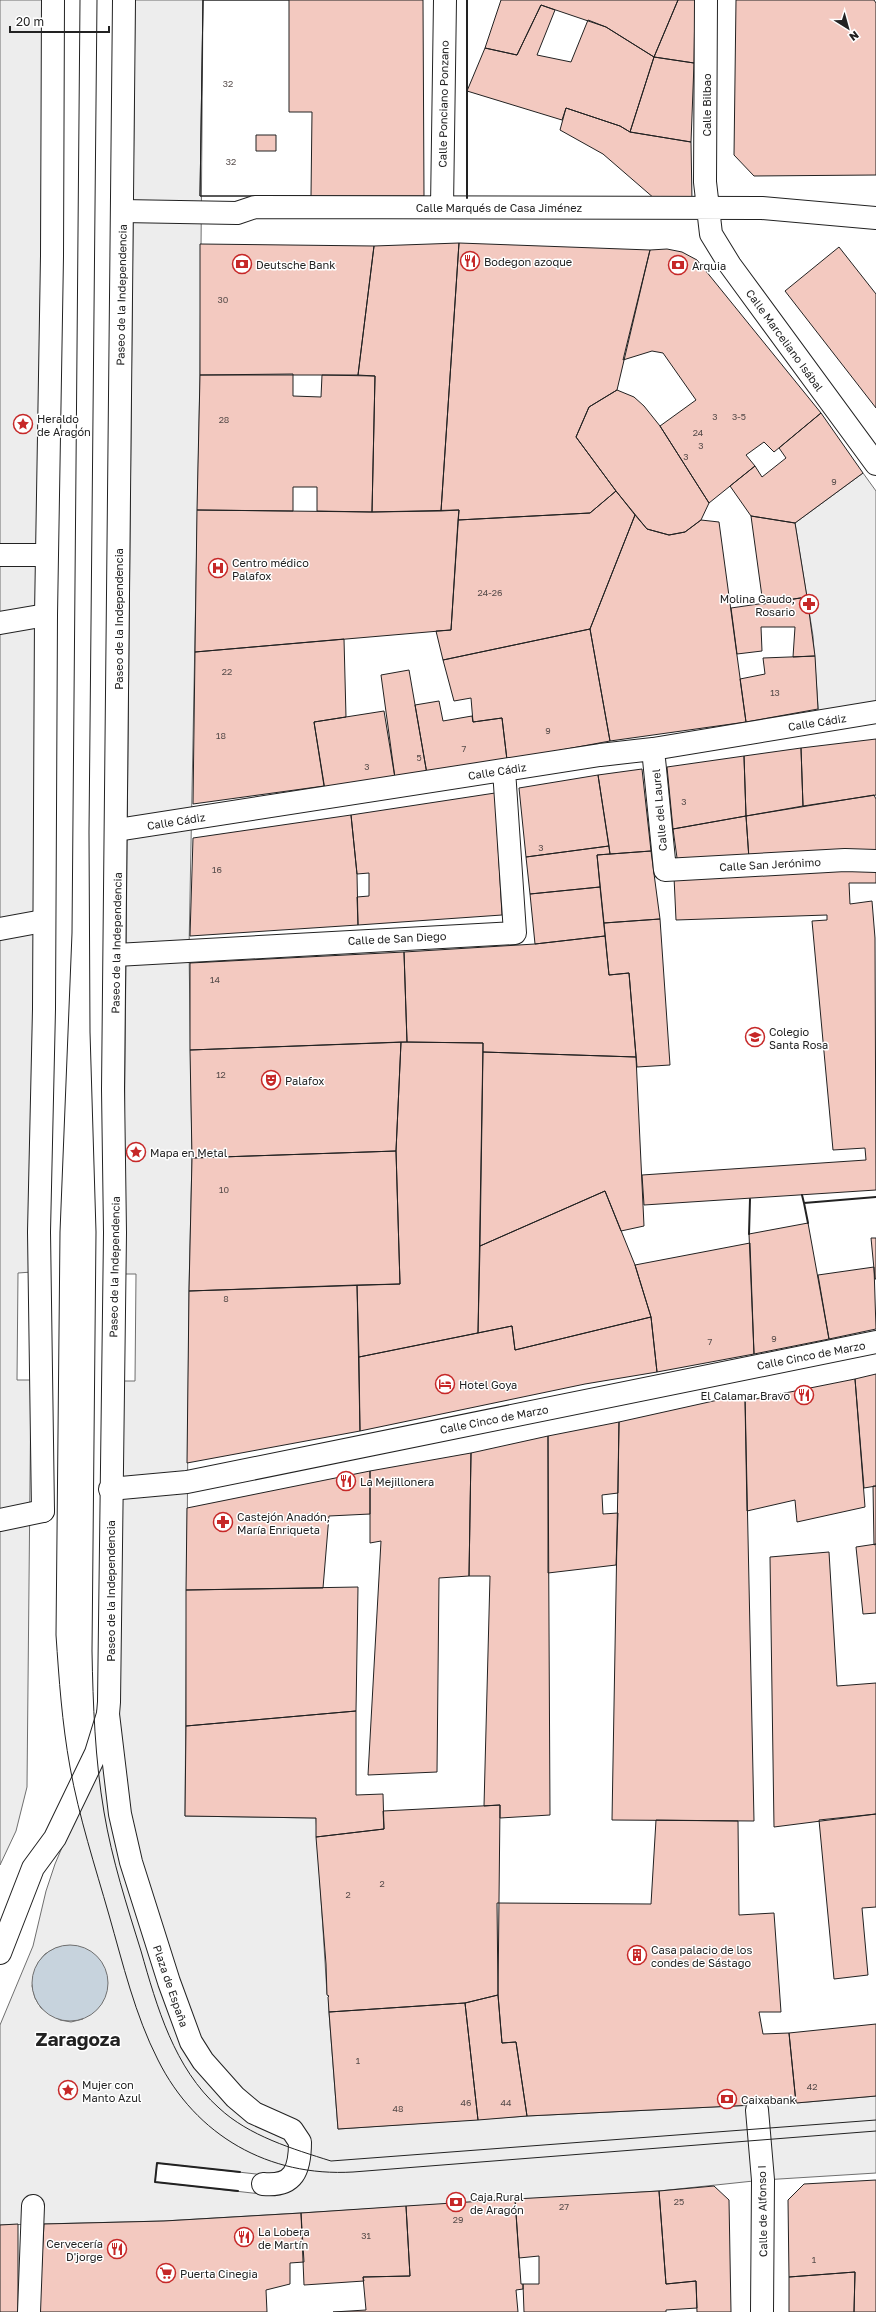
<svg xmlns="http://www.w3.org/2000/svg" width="876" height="2312" viewBox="0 0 876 2312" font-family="'Golos Text',sans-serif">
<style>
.parking{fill:#ededed;stroke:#6f6f6f;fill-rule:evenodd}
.water{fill:#c7d3dd;stroke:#6f6f6f}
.building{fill:#f3c9c0;stroke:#222;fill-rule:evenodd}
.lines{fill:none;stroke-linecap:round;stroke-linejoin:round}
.pedestrian-casing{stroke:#222;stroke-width:24}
.minor-casing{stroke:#222;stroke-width:24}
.tertiary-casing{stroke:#222;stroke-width:24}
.pedestrian{stroke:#fff;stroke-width:22}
.minor{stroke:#fff;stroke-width:22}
.tertiary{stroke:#fff;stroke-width:22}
.tram{stroke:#222;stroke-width:1}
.wall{stroke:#222;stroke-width:2}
.labels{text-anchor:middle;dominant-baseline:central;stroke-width:3;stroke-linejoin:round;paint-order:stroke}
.number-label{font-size:9px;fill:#564c4a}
.street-label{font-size:11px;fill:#222;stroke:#fff}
.poi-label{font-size:11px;fill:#222;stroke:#fff;text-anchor:start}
.town-label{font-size:19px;font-weight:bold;fill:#222;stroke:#fff}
</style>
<rect width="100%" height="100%" fill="#fff"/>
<path class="parking" d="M0 0H43L32 1272 18 1273 17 1380H31L27 1787 16 1831 0 1865Z
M135 0H203L200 375 189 949 192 1158 189 1291 185 1816 316 1818 327 1994 329 1996V2012L338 2129 527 2116 796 2103 876 2096V2173L763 2180 659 2191 301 2213 164 2221 0 2225V2025L33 1946 46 1891 55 1864 105 1746 122 1381H135L136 1274H123ZM68 1946 79 1947 83 2019 71 2022 60 2020 41 2008 35 1998 32 1986 38 1963 45 1954 56 1948ZM157 2163 265 2175 261 2194 155 2182Z
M863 473 876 491V712L819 721 813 636 795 523Z"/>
<path class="water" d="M32 1983a38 38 0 1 1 76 0a38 38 0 1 1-76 0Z"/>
<path class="building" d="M203 0H289V112H312L311 196H200ZM256 135H276V151H256Z
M203 0H423L424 196H200Z
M501 0H678L654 57 606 27 541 5 517 55 485 48Z
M678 0H695L694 63 654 57Z
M736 0H874L876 3V175L754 176 734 155Z
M541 5 555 10 537 55 571 62 588 20 606 27 654 57 630 132 620 126 566 108 562 120 467 91 485 48 517 55Z
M654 57 694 63 691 142 630 132Z
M566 108 620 126 630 132 691 142 692 201 655 199 603 154 560 130Z
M459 243 441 511 372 512 375 376 358 375 374 246Z
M459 243 650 250 617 390 589 407 576 437 616 491 590 513 458 520 459 510 441 511Z
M200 244 374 246 358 375H200Z
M839 247 876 294V408L785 291Z
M667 249 682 252 697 260 821 413 774 452 764 442 746 455 755 466 709 503 660 426 696 400 663 353 652 351 623 360 650 250Z
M293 374V396L321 397 322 375 375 376 372 512 317 511V487H293V511L197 510 200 375Z
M617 390 634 397 644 406 660 426 709 503 701 520 685 532 669 535 647 529 616 491 576 437 589 407Z
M821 413 863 473 795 523 751 516 730 486 755 466 762 477 786 458 779 448Z
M616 491 635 515 590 629 443 660 436 631 451 630 458 520 590 513Z
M197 510 372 512 459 510 451 630 195 652Z
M635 515 647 529 669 535 685 532 701 520 719 522 746 722 610 741 590 629Z
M751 516 795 523 807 597 763 604Z
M807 597 815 656 793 657 795 627H761L762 651 737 654 731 608Z
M590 629 610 741 507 760 502 718 473 722 471 698 454 701 443 660Z
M344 639 346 717 314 722 324 786 193 804 195 652Z
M815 656 818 709 746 722 740 679 765 674 763 658Z
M409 670 427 774 395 778 381 675Z
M439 701 443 721 472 716 473 722 502 718 507 760 427 774 415 705Z
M384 711 395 778 325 790 314 722Z
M876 739V795L803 806 801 748Z
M801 748 803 806 746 816 744 756Z
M744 756 746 816 673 829 667 767Z
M642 769 651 851 610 854 598 775Z
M598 775 609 846 526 857 519 788Z
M495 793 502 915 358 925 357 897 369 896V873L357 874 351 815Z
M874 795 876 799V857L749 859 746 816Z
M351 815 357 874 358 925 190 936 193 838Z
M746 816 749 859 678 865 673 829Z
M609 846 610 854 597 855 600 887 530 894 526 857Z
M651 851 660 919 604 923 597 855Z
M876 869V883H849L850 904 872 901 875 938 876 1190 644 1205 642 1175 866 1160 865 1148 833 1150 812 921 827 920V915L676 920 674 877Z
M600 887 605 936 535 944 530 894Z
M660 919 670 1065 637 1067 629 973 609 975 604 923Z
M605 936 609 975 629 973 636 1057 483 1052V1043L407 1042 404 952 535 944Z
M404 952 407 1042 190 1050V963Z
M401 1042 483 1043 478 1333 359 1357 357 1285 400 1284 396 1151Z
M401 1042 396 1151 192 1158 190 1050Z
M483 1052 636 1057 644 1226 621 1231 605 1191 480 1246Z
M396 1151 400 1284 189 1291 192 1158Z
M605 1191 635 1265 651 1317 515 1350 512 1326 478 1333 480 1246Z
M808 1223 829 1339 754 1354 749 1234Z
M871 1238H876V1279H875Z
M750 1243 754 1354 657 1372 651 1317 635 1265Z
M874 1267 876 1329 829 1339 818 1275Z
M357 1285 360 1431 187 1463 189 1291Z
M651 1317 657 1372 585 1384 360 1431 359 1357 512 1326 515 1350Z
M876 1374V1486L864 1488 855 1379Z
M855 1379 865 1507 797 1522 795 1500 747 1511 745 1401Z
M745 1394 754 1821 612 1820 619 1422Z
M619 1422 618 1493 602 1495 603 1514 618 1513 616 1565 548 1573V1436Z
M548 1436 550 1815 500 1818V1805L484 1806 490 1576H469L471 1453Z
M471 1453 469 1576 439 1578 437 1772 368 1775 381 1541 370 1543V1471Z
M370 1471V1514L329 1516 323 1588 186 1590 187 1508Z
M873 1486H876V1544L874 1545Z
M876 1544V1613L863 1614 856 1547Z
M829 1552 837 1686 876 1683V1814L774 1827 770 1557Z
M358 1587 356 1711 186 1726V1590Z
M356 1711V1795L383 1794 384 1829 316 1837V1818L185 1816 186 1726Z
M500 1805 498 1995 465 2003 329 2012 328 1997 329 1996 327 1995 326 1964 316 1837 384 1829 383 1811Z
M876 1814V1907L862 1908 868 1975 834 1979 819 1820Z
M656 1820 738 1821 739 1915 774 1913 781 2012H759L763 2034 789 2033 796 2103 527 2116 516 2042 502 2043 498 1995 497 1903 651 1904Z
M498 1995 502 2043 516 2042 527 2116 478 2120 465 2003Z
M465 2003 478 2120 338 2129 329 2012Z
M876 2024V2096L796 2103 789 2033Z
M876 2180V2312H854L855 2272 789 2277 788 2200 804 2184Z
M714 2186 729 2200 731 2312H697L696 2281 666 2284 659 2191Z
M659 2191 666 2284 696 2281 697 2308 666 2310V2312H524L523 2284H539V2256L519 2258 515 2199Z
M515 2199 521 2284H523V2289L516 2290 518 2312H333L366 2310 363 2277 410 2276 406 2206Z
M406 2206 410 2276 363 2277 364 2281 304 2285 301 2213Z
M301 2213 304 2262 290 2263V2284L266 2290 267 2312H39L44 2224 164 2221Z
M18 2224V2312H0V2225Z
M855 2272 854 2312H789V2277Z"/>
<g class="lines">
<defs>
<path id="pedestrian" d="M0 555H38
M653 749 665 870 845 860 876 861
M117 830 600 755 653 749 876 712
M116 955 515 933 504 770
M110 1489 187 1482 876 1342
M757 2110 763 2180 762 2312
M29 2312 33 2206"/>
<path id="minor" d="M706 0 705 182 711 234 730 265 876 464
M442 207 445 0
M122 211 237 213 255 207 762 208 876 218
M0 623 46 615
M0 929 43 921
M0 1520 43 1511
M108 1714 120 1814 131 1862 169 1982 191 2042 203 2061 235 2097 254 2113 292 2130 300 2142C300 2170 294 2187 263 2184"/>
<path id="tertiary" d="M43 1511 39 1232 44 1009 46 615 52 256 53 0
M0 1953 33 1868 55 1838 96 1753 108 1714 109 1702 115 1233 113 1089 124 0"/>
</defs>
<use href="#pedestrian" class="pedestrian-casing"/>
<use href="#minor" class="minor-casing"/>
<use href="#tertiary" class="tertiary-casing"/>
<use href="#pedestrian" class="pedestrian"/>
<use href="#minor" class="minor"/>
<use href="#tertiary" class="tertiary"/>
<path class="tram" d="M80 0 72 933 60 1232 56 1635C59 1679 62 1723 70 1767 79 1817 95 1866 109 1915 123 1964 135 2015 158 2060 196 2136 269 2177 353 2172L876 2131
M97 0 89 832 90 1032 96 1232 92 1651C93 1705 95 1759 104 1812 112 1860 127 1906 141 1951 157 2007 174 2068 219 2108 249 2136 293 2149 331 2161L876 2120"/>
<path class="wall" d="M467 198V0
M802 1195 804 1203
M808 1223 804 1203 876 1197
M749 1234 750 1199
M238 2191 155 2182 157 2163 240 2172"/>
</g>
<defs>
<symbol id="restaurant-ring" viewBox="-11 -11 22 22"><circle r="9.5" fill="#fff" stroke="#c62828" stroke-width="1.5"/><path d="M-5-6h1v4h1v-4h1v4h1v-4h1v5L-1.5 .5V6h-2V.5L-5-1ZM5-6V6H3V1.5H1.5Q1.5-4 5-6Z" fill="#c62828"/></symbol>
<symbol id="bank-ring" viewBox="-11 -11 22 22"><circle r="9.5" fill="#fff" stroke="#c62828" stroke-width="1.5"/><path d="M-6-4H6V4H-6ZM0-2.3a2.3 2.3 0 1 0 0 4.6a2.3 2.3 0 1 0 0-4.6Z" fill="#c62828"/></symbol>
<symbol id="sight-ring" viewBox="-11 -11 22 22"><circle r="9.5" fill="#fff" stroke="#c62828" stroke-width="1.5"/><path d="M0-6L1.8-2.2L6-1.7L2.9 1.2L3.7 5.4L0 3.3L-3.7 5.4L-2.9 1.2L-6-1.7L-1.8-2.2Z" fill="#c62828"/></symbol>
<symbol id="hospital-ring" viewBox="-11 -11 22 22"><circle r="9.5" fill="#fff" stroke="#c62828" stroke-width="1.5"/><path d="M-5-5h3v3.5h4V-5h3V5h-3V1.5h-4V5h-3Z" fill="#c62828"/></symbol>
<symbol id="pharmacy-ring" viewBox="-11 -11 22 22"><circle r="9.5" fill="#fff" stroke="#c62828" stroke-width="1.5"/><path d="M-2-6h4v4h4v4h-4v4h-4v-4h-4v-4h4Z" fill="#c62828"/></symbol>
<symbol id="school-ring" viewBox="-11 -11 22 22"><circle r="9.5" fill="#fff" stroke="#c62828" stroke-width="1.5"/><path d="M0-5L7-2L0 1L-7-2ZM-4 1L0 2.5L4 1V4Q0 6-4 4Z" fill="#c62828"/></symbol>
<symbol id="theatre-ring" viewBox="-11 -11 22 22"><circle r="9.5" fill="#fff" stroke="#c62828" stroke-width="1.5"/><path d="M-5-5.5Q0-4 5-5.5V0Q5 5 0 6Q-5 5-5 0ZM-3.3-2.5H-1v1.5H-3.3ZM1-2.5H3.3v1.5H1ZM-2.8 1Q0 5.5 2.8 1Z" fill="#c62828"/></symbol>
<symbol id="hotel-ring" viewBox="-11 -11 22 22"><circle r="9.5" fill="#fff" stroke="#c62828" stroke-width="1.5"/><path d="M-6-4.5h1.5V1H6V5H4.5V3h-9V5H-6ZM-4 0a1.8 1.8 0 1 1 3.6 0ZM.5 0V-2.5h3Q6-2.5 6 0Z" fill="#c62828"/></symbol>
<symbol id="building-ring" viewBox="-11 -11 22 22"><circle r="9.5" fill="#fff" stroke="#c62828" stroke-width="1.5"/><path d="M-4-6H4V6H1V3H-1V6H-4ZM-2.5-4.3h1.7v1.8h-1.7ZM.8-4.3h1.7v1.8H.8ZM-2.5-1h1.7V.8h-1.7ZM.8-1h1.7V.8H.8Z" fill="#c62828"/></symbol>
<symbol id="supermarket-ring" viewBox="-11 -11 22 22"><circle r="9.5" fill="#fff" stroke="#c62828" stroke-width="1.5"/><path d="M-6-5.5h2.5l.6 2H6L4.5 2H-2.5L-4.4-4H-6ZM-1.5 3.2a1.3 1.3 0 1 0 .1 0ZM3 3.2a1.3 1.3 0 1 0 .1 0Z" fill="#c62828"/></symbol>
</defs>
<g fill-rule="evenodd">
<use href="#restaurant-ring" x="459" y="250" width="22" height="22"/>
<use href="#bank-ring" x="231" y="253" width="22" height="22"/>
<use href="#bank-ring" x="667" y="254" width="22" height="22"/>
<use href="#sight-ring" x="12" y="413" width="22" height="22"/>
<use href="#hospital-ring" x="207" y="557" width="22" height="22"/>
<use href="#pharmacy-ring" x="798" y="593" width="22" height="22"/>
<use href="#school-ring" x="744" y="1026" width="22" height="22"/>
<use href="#theatre-ring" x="260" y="1069" width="22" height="22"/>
<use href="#sight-ring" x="125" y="1141" width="22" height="22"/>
<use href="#hotel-ring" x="434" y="1373" width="22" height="22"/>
<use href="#restaurant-ring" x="793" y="1384" width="22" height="22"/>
<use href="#restaurant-ring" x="335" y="1470" width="22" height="22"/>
<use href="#pharmacy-ring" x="212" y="1511" width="22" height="22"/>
<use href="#building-ring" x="626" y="1944" width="22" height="22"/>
<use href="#sight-ring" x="57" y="2079" width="22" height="22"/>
<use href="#bank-ring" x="716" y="2088" width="22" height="22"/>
<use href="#bank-ring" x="445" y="2191" width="22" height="22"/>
<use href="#restaurant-ring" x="233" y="2226" width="22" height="22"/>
<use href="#restaurant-ring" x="106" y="2238" width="22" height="22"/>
<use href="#supermarket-ring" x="155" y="2262" width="22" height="22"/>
</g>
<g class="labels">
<g class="number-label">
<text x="228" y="83">32</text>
<text x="231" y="161">32</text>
<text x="223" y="299">30</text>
<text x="715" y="416">3</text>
<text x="739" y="416">3-5</text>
<text x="224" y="419">28</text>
<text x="698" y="432">24</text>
<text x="701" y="445">3</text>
<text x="686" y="456">3</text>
<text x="834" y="481">9</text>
<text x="490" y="592">24-26</text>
<text x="227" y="671">22</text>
<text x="775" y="692">13</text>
<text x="548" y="730">9</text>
<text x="221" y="735">18</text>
<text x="464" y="748">7</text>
<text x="419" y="757">5</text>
<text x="367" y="766">3</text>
<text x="684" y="801">3</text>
<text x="541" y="847">3</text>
<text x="217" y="869">16</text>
<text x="215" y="979">14</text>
<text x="221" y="1074">12</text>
<text x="224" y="1189">10</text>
<text x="226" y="1298">8</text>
<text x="774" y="1338">9</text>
<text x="710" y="1341">7</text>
<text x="382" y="1883">2</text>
<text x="348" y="1894">2</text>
<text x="358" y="2060">1</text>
<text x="812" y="2086">42</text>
<text x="466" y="2102">46</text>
<text x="506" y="2102">44</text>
<text x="398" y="2108">48</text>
<text x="679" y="2201">25</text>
<text x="564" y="2206">27</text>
<text x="458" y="2219">29</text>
<text x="366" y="2235">31</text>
<text x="814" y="2259">1</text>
</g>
<g class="street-label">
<text transform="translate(443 104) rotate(-89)">Calle Ponciano Ponzano</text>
<text transform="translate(706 105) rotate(-90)">Calle Bilbao</text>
<text x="499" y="207">Calle Marqués de Casa Jiménez</text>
<text transform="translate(121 295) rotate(-89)">Paseo de la Independencia</text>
<text transform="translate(785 340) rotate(54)">Calle Marceliano Isábal</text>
<text transform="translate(118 619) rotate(-90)">Paseo de la Independencia</text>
<text transform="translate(817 722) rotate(-9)">Calle Cádiz</text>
<text transform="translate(497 771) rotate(-9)">Calle Cádiz</text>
<text transform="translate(659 810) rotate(-95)">Calle del Laurel</text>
<text transform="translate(176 821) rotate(-9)">Calle Cádiz</text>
<text transform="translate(770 864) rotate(-3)">Calle San Jerónimo</text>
<text transform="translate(397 938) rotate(-3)">Calle de San Diego</text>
<text transform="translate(116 943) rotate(-89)">Paseo de la Independencia</text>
<text transform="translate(114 1267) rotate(-89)">Paseo de la Independencia</text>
<text transform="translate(811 1355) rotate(-11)">Calle Cinco de Marzo</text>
<text transform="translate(494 1419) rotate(-11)">Calle Cinco de Marzo</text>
<text transform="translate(110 1591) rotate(-90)">Paseo de la Independencia</text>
<text transform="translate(171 1986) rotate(71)">Plaza de España</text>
<text transform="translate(762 2211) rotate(-91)">Calle de Alfonso I</text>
</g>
<g class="poi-label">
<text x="484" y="261">Bodegon azoque</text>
<text x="256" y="264">Deutsche Bank</text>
<text x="692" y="265">Arquia</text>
<text x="37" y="418">Heraldo<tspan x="37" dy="13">de Aragón</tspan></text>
<text x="232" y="562">Centro médico<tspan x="232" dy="13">Palafox</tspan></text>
<text x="795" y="598" text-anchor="end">Molina Gaudo,<tspan x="795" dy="13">Rosario</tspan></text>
<text x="769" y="1031">Colegio<tspan x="769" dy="13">Santa Rosa</tspan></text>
<text x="285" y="1080">Palafox</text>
<text x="150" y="1152">Mapa en Metal</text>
<text x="459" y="1384">Hotel Goya</text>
<text x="790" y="1395" text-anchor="end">El Calamar Bravo</text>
<text x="360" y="1481">La Mejillonera</text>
<text x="237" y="1516">Castejón Anadón,<tspan x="237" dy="13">María Enriqueta</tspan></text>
<text x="651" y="1949">Casa palacio de los<tspan x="651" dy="13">condes de Sástago</tspan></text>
<text x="82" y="2084">Mujer con<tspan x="82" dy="13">Manto Azul</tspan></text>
<text x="741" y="2099">Caixabank</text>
<text x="470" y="2196">Caja Rural<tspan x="470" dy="13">de Aragón</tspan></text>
<text x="258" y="2231">La Lobera<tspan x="258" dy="13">de Martín</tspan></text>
<text x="103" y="2243" text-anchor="end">Cervecería<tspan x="103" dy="13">D'jorge</tspan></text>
<text x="180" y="2273">Puerta Cinegia</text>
</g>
<g class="town-label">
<text x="78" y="2038">Zaragoza</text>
</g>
</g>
<g transform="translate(848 28) rotate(143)" stroke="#ffffff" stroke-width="3" paint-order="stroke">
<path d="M0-3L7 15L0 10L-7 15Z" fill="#222222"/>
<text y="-6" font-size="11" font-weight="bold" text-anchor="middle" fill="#222222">N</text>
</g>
<path d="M10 26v6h99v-6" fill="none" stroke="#222222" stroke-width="2"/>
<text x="16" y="26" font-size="12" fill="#222222" stroke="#ffffff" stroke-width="3" paint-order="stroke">20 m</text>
</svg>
